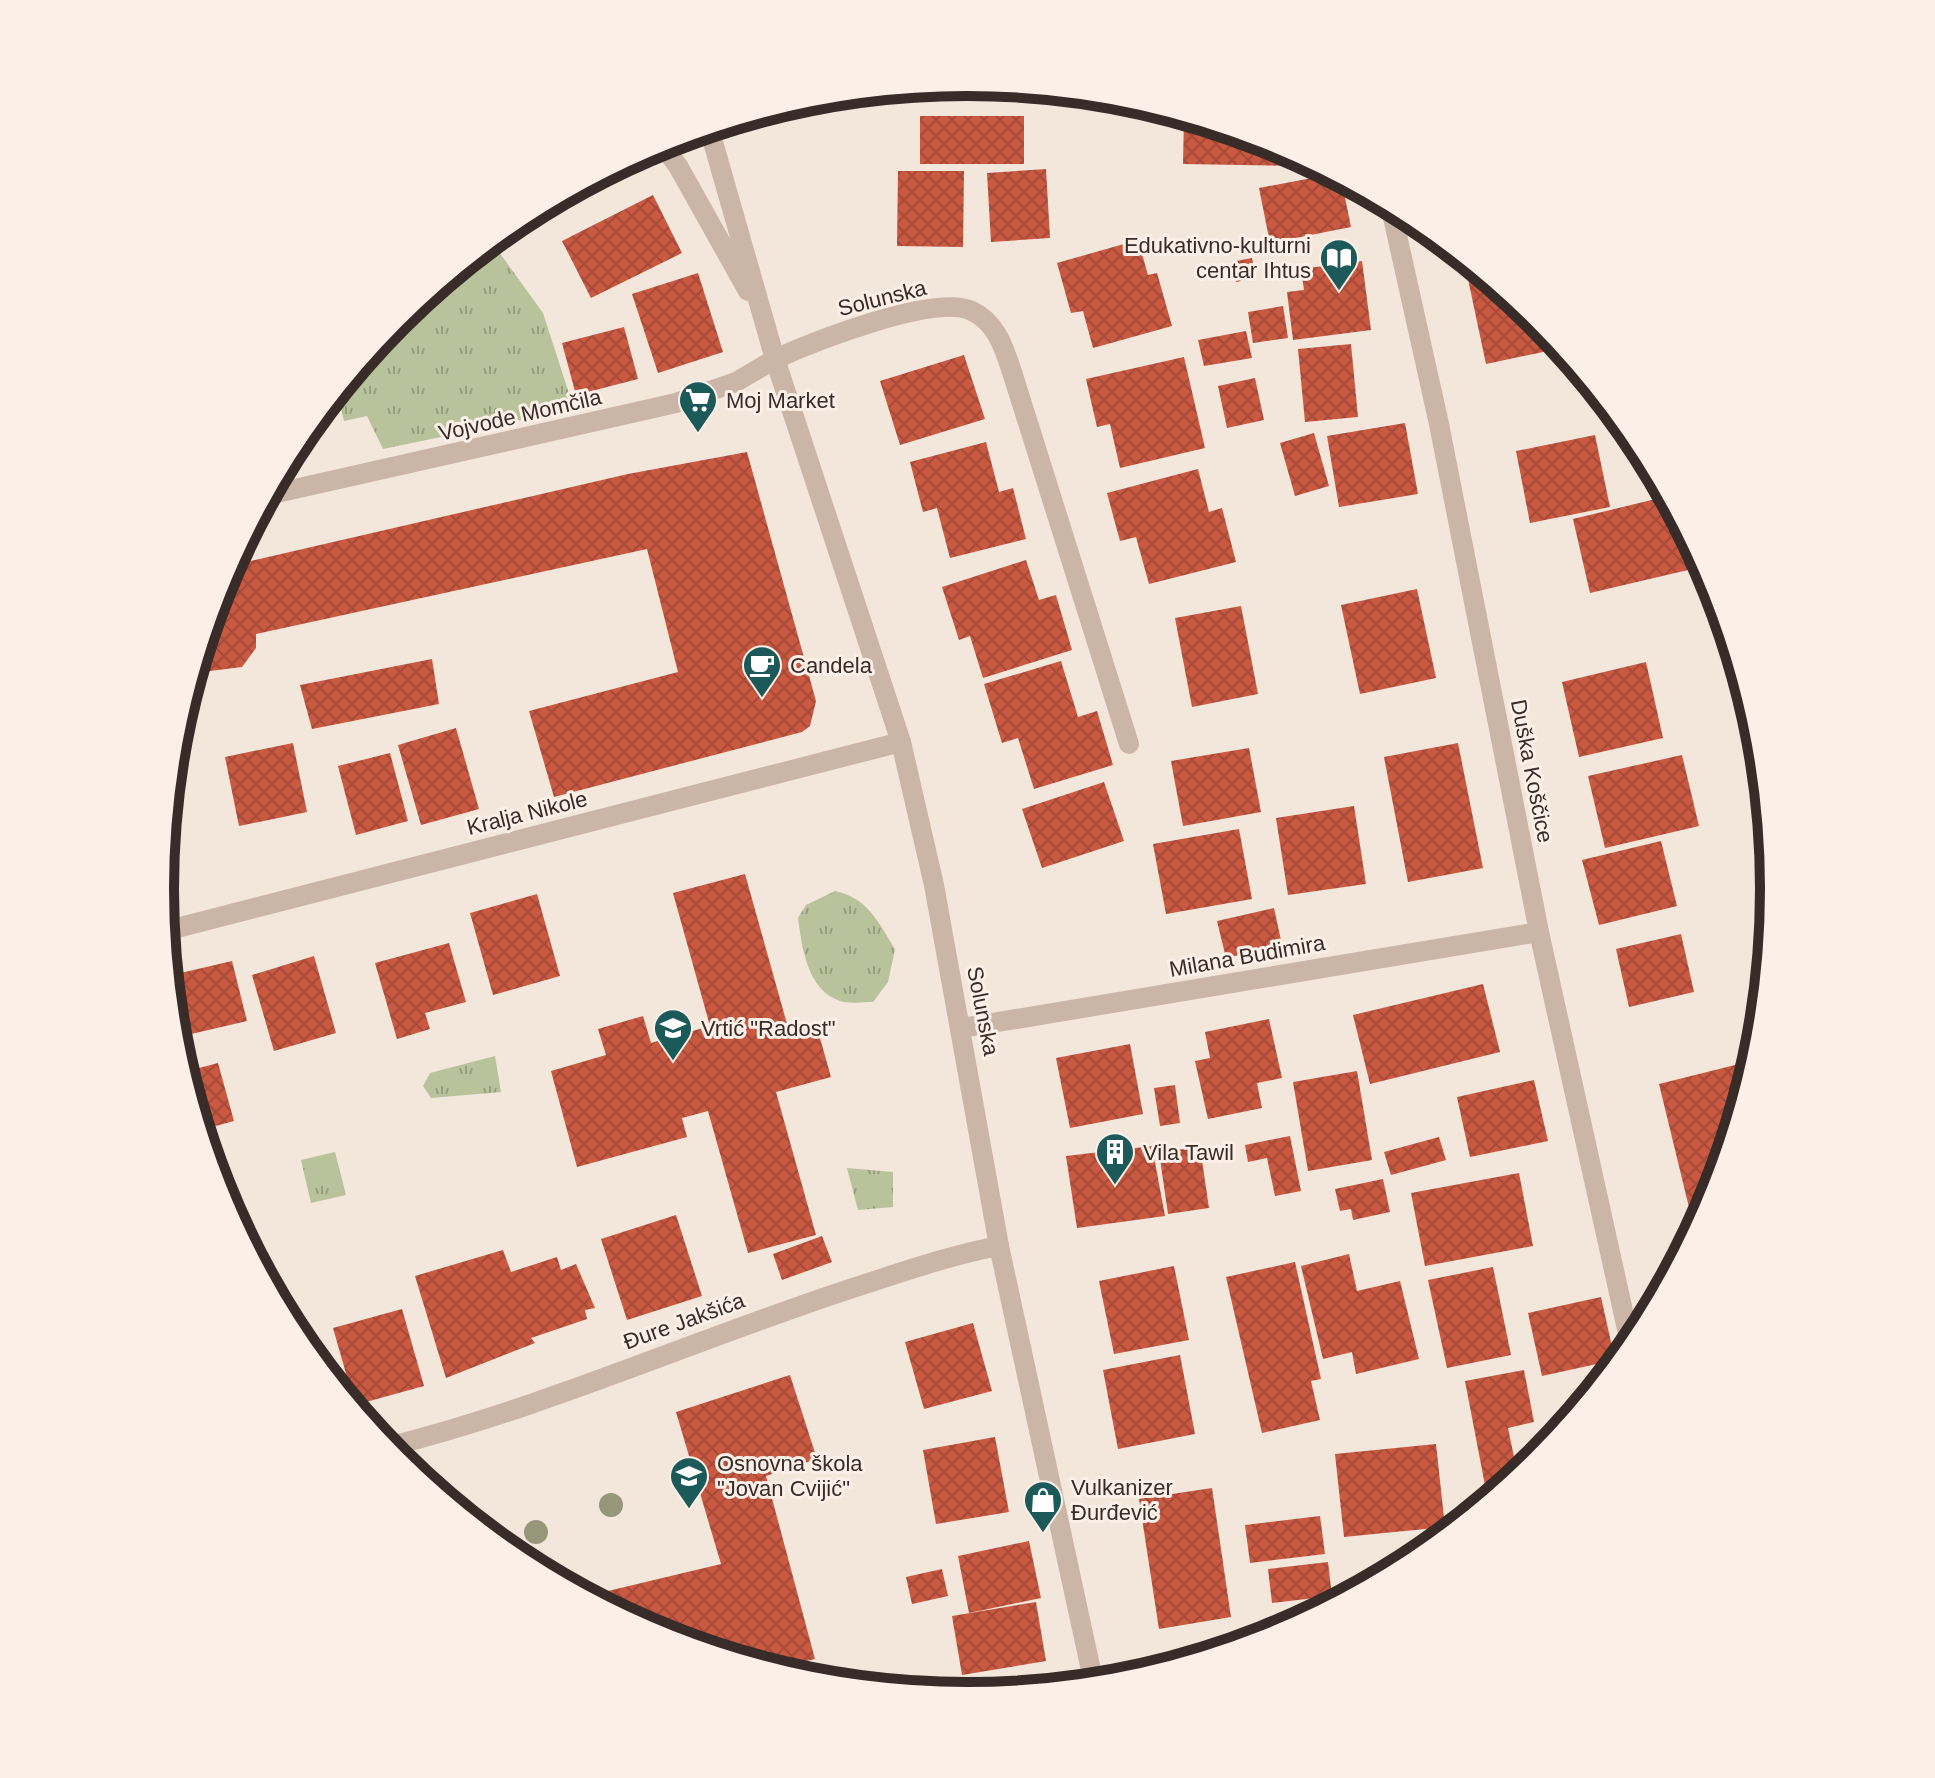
<svg xmlns="http://www.w3.org/2000/svg" width="1935" height="1778" viewBox="0 0 1935 1778" font-family="Helvetica,sans-serif">
<style>
.grass{fill:url(#grass-tufts)}
.building{fill:url(#building-cross-hatch)}
.lines{fill:none;stroke-linecap:round;stroke-linejoin:round}
.service{stroke:#cbb5a7;stroke-width:20}
.minor{stroke:#cbb5a7;stroke-width:20}
.tertiary{stroke:#cbb5a7;stroke-width:20}
.tree{fill:#96977a}
.labels{text-anchor:middle;dominant-baseline:central;stroke-width:6;stroke-linejoin:round;paint-order:stroke}
.poi-label{font-size:22px;fill:#372c28;stroke:#faf0e8;text-anchor:start}
.street-label{font-size:22px;fill:#372c28;stroke:#faf0e8}
.rim{fill:none;stroke:#372c28;stroke-width:10}
</style>
<defs>
<pattern id="grass-tufts" width="24" height="20" patternUnits="userSpaceOnUse" patternTransform="scale(2)"><rect width="24" height="20" fill="#b8c29b"/><path d="M3 7l-1-3M5 7V3M7 7l1-3M15 17l-1-3M17 17v-4M19 17l1-3" fill="none" stroke="#969e7e"/></pattern>
<pattern id="building-cross-hatch" width="8" height="8" patternUnits="userSpaceOnUse" patternTransform="scale(2)"><rect width="8" height="8" fill="#ca5942"/><path d="M0 0l8 8M0 8l8-8" fill="none" stroke="#a54a37"/></pattern>
</defs>
<rect width="100%" height="100%" fill="#f3e6db"/>
<path class="grass" d="M491 241 543 313 574 409 383 449 367 416 344 421 337 391C352 373 366 352 383 336 400 319 425 325 426 295Z
M835 891C868 898 878 922 895 949L888 982 873 1002C863 1002 849 1004 840 1001 807 990 802 947 798 918L806 905Z
M495 1056 501 1092 431 1098 423 1086 430 1073Z
M335 1152 346 1195 311 1203 301 1160Z
M847 1168 893 1172V1207L858 1210Z"/>
<path class="building" d="M1184 115 1277 144 1305 159V166L1183 164Z
M920 116H1024V164H920Z
M1046 169 1050 238 991 242 987 173Z
M898 171H964L963 247 897 246Z
M1333 174 1341 178 1351 227 1270 243 1259 188Z
M653 195 682 253 591 298 562 241Z
M1138 240 1148 275 1157 273 1172 326 1093 348 1083 311 1071 313 1057 263Z
M1252 258 1256 278 1236 282 1231 262Z
M1362 261 1371 330 1293 340 1287 292 1304 290 1301 269Z
M698 273 723 352 658 373 632 294Z
M1485 275 1538 319 1562 348 1486 364 1468 279Z
M1283 306 1288 338 1253 343 1248 312Z
M624 327 638 379 576 395 562 343Z
M1246 331 1252 358 1204 366 1198 340Z
M1351 344 1358 417 1305 422 1298 349Z
M964 355 985 419 900 445 880 381Z
M1184 357 1205 448 1120 468 1110 424 1097 427 1086 379Z
M1255 378 1264 420 1227 428 1218 386Z
M1405 423 1418 494 1339 507 1327 436Z
M1314 433 1329 486 1295 496 1280 443Z
M1595 435 1610 507 1530 523 1516 451Z
M986 442 999 492 1013 488 1026 539 950 558 937 508 923 512 910 462Z
M747 452 816 701 810 726 802 732 554 797 529 711 678 672 647 549 256 634V648L242 667 194 673 229 566 628 474Z
M1198 469 1209 512 1222 508 1236 562 1149 584 1136 537 1120 541 1107 493Z
M1668 496 1705 566 1590 593 1573 519Z
M1026 560 1039 600 1056 595 1072 650 983 678 970 636 959 640 942 587Z
M1417 589 1436 678 1360 694 1341 605Z
M1241 606 1258 694 1192 707 1175 618Z
M432 659 439 704 312 729 300 685Z
M1061 661 1078 717 1097 711 1113 765 1034 789 1018 738 1002 743 984 684Z
M1646 662 1663 738 1579 757 1562 682Z
M456 728 479 809 421 825 398 745Z
M293 743 307 812 239 826 225 757Z
M1458 743 1483 868 1408 882 1384 757Z
M1249 748 1261 812 1183 826 1171 761Z
M390 753 408 821 356 835 338 766Z
M1682 755 1699 826 1605 848 1588 776Z
M1104 782 1124 841 1042 868 1022 809Z
M1354 806 1366 884 1288 895 1276 818Z
M1239 829 1252 899 1166 914 1153 844Z
M1661 841 1677 906 1599 925 1582 860Z
M164 855 172 888 161 891V889Z
M745 874 789 1031 816 1024 831 1077 776 1092 816 1235 748 1253 708 1111 682 1118 687 1137 577 1167 551 1071 606 1055 598 1029 643 1016 651 1043 710 1026 673 893Z
M537 894 560 976 493 995 470 913Z
M1274 908 1282 945 1226 958 1217 921Z
M1681 934 1694 992 1629 1007 1616 949Z
M449 943 466 1002 425 1013 430 1029 397 1039 375 963Z
M314 956 336 1033 274 1051 252 975Z
M232 961 247 1021 187 1035 172 975Z
M1483 984 1500 1052 1370 1084 1353 1015Z
M1269 1019 1282 1078 1257 1083 1262 1108 1208 1119 1195 1061 1210 1058 1205 1032Z
M1130 1044 1143 1114 1070 1128 1056 1058Z
M1755 1060 1713 1198 1695 1232 1659 1084Z
M218 1063 234 1121 201 1130 184 1072Z
M1357 1071 1372 1160 1308 1171 1293 1082Z
M1534 1080 1548 1141 1470 1157 1457 1097Z
M1175 1085 1180 1123 1160 1126 1154 1088Z
M1290 1136 1301 1191 1275 1196 1267 1158 1248 1162 1245 1145Z
M1439 1137 1446 1160 1391 1175 1384 1152Z
M1152 1146 1165 1216 1077 1228 1066 1156Z
M1200 1147 1209 1208 1168 1214 1159 1152Z
M215 1157 228 1207 227 1208 210 1158Z
M1519 1173 1533 1246 1425 1266 1411 1193Z
M1383 1179 1390 1212 1353 1220 1351 1209 1340 1211 1335 1189Z
M676 1215 702 1296 627 1320 601 1239Z
M822 1236 832 1262 782 1280 773 1254Z
M503 1250 511 1272 557 1257 561 1270 576 1264 595 1308 585 1310 587 1319 531 1338 535 1343 446 1378 415 1276Z
M1349 1254 1357 1291 1400 1281 1419 1359 1356 1374 1352 1352 1323 1359 1301 1266Z
M1295 1262 1321 1379 1311 1381 1320 1420 1262 1433 1226 1277Z
M1174 1266 1189 1340 1114 1354 1099 1281Z
M1493 1267 1511 1355 1447 1368 1428 1280Z
M1601 1297 1615 1360 1542 1376 1528 1313Z
M402 1309 424 1386 355 1405 333 1328Z
M973 1323 992 1391 924 1409 905 1342Z
M1180 1355 1195 1434 1118 1449 1103 1370Z
M1524 1370 1534 1422 1508 1428 1518 1476 1488 1501 1465 1381Z
M790 1375 817 1459 766 1476 815 1659 772 1669 658 1634 587 1596 721 1564 676 1412Z
M1558 1435 1552 1442 1540 1458 1536 1439Z
M995 1437 1009 1512 936 1524 923 1450Z
M1436 1444 1445 1527 1344 1537 1335 1454Z
M1212 1488 1231 1617 1159 1629 1139 1499Z
M1320 1516 1325 1554 1250 1563 1245 1525Z
M1029 1541 1041 1598 969 1613 958 1556Z
M1328 1562 1332 1596 1272 1603 1268 1569Z
M942 1569 948 1596 912 1604 906 1577Z
M1036 1602 1046 1661 962 1675 952 1616Z
M1035 1679 1036 1689 955 1695V1694Z"/>
<g class="lines">
<path class="service" d="M775 359C813 342 935 293 972 311 997 323 1004 348 1012 372L1129 744"/>
<path class="minor" d="M1390 204 1439 424 1539 932 1631 1347
M268 495 676 403 736 382 775 359
M165 931 901 742
M962 1028 1539 932
M387 1447C548 1407 701 1337 859 1286 905 1271 951 1255 999 1246"/>
<path class="tertiary" d="M709 128 775 359 901 742 934 885 999 1246 1094 1684
M661 143 678 166 748 291"/>
</g>
<g class="tree">
<circle cx="611" cy="1505" r="12"/>
<circle cx="536" cy="1532" r="12"/>
</g>
<defs>
<symbol id="library-pin" viewBox="-11 -11 22 30"><path d="M0 17L-7.5 6A9.5 9.5 0 1 1 7.5 6Z" fill="#1c5a5a" stroke="#faf0e8"/><path d="M-6-4Q-3-5.5-.7-3.5V5Q-3 3-6 4ZM6-4Q3-5.5 .7-3.5V5Q3 3 6 4Z" fill="#fff"/></symbol>
<symbol id="supermarket-pin" viewBox="-11 -11 22 30"><path d="M0 17L-7.5 6A9.5 9.5 0 1 1 7.5 6Z" fill="#1c5a5a" stroke="#faf0e8"/><path d="M-6-5.5h2.5l.6 2H6L4.5 2H-2.5L-4.4-4H-6ZM-1.5 3.2a1.3 1.3 0 1 0 .1 0ZM3 3.2a1.3 1.3 0 1 0 .1 0Z" fill="#fff"/></symbol>
<symbol id="cafe-pin" viewBox="-11 -11 22 30"><path d="M0 17L-7.5 6A9.5 9.5 0 1 1 7.5 6Z" fill="#1c5a5a" stroke="#faf0e8"/><path d="M-5.5-4.5H6V0H3Q3 3.5 0 3.5H-2.5Q-5.5 3.5-5.5 0ZM3-3.2v2h1.7v-2ZM-6 4.5H4V6H-6Z" fill="#fff"/></symbol>
<symbol id="school-pin" viewBox="-11 -11 22 30"><path d="M0 17L-7.5 6A9.5 9.5 0 1 1 7.5 6Z" fill="#1c5a5a" stroke="#faf0e8"/><path d="M0-5L7-2L0 1L-7-2ZM-4 1L0 2.5L4 1V4Q0 6-4 4Z" fill="#fff"/></symbol>
<symbol id="building-pin" viewBox="-11 -11 22 30"><path d="M0 17L-7.5 6A9.5 9.5 0 1 1 7.5 6Z" fill="#1c5a5a" stroke="#faf0e8"/><path d="M-4-6H4V6H1V3H-1V6H-4ZM-2.5-4.3h1.7v1.8h-1.7ZM.8-4.3h1.7v1.8H.8ZM-2.5-1h1.7V.8h-1.7ZM.8-1h1.7V.8H.8Z" fill="#fff"/></symbol>
<symbol id="shop-pin" viewBox="-11 -11 22 30"><path d="M0 17L-7.5 6A9.5 9.5 0 1 1 7.5 6Z" fill="#1c5a5a" stroke="#faf0e8"/><path d="M-5-2.5h2.3a2.7 3.5 0 0 1 5.4 0H5L5.5 6h-11ZM-1.5-2.5h3a1.5 2.3 0 0 0-3 0Z" fill="#fff"/></symbol>
</defs>
<g fill-rule="evenodd">
<use href="#library-pin" x="1317" y="236" width="44" height="60"/>
<use href="#supermarket-pin" x="676" y="378" width="44" height="60"/>
<use href="#cafe-pin" x="740" y="643" width="44" height="60"/>
<use href="#school-pin" x="651" y="1006" width="44" height="60"/>
<use href="#building-pin" x="1093" y="1130" width="44" height="60"/>
<use href="#school-pin" x="667" y="1454" width="44" height="60"/>
<use href="#shop-pin" x="1021" y="1478" width="44" height="60"/>
</g>
<g class="labels">
<g class="poi-label">
<text x="1311" y="245" text-anchor="end">Edukativno-kulturni<tspan x="1311" dy="25">centar Ihtus</tspan></text>
<text x="726" y="400">Moj Market</text>
<text x="790" y="665">Candela</text>
<text x="701" y="1028">Vrtić "Radost"</text>
<text x="1143" y="1152">Vila Tawil</text>
<text x="717" y="1463">Osnovna škola<tspan x="717" dy="25">"Jovan Cvijić"</tspan></text>
<text x="1071" y="1487">Vulkanizer<tspan x="1071" dy="25">Đurđević</tspan></text>
</g>
<g class="street-label">
<text transform="translate(882 298) rotate(-14)">Solunska</text>
<text transform="translate(520 415) rotate(-13)">Vojvode Momčila</text>
<text transform="translate(1532 771) rotate(79)">Duška Koščice</text>
<text transform="translate(527 813) rotate(-14)">Kralja Nikole</text>
<text transform="translate(1247 956) rotate(-10)">Milana Budimira</text>
<text transform="translate(983 1011) rotate(79)">Solunska</text>
<text transform="translate(684 1321) rotate(-20)">Đure Jakšića</text>
</g>
</g>
<path d="M0 0H1935V1778H0ZM174 889a793 793 0 1 1 1586 0a793 793 0 1 1-1586 0Z" fill="#faf0e8" fill-rule="evenodd"/>
<path class="rim" d="M174 889a793 793 0 1 1 1586 0a793 793 0 1 1-1586 0Z"/>
</svg>
